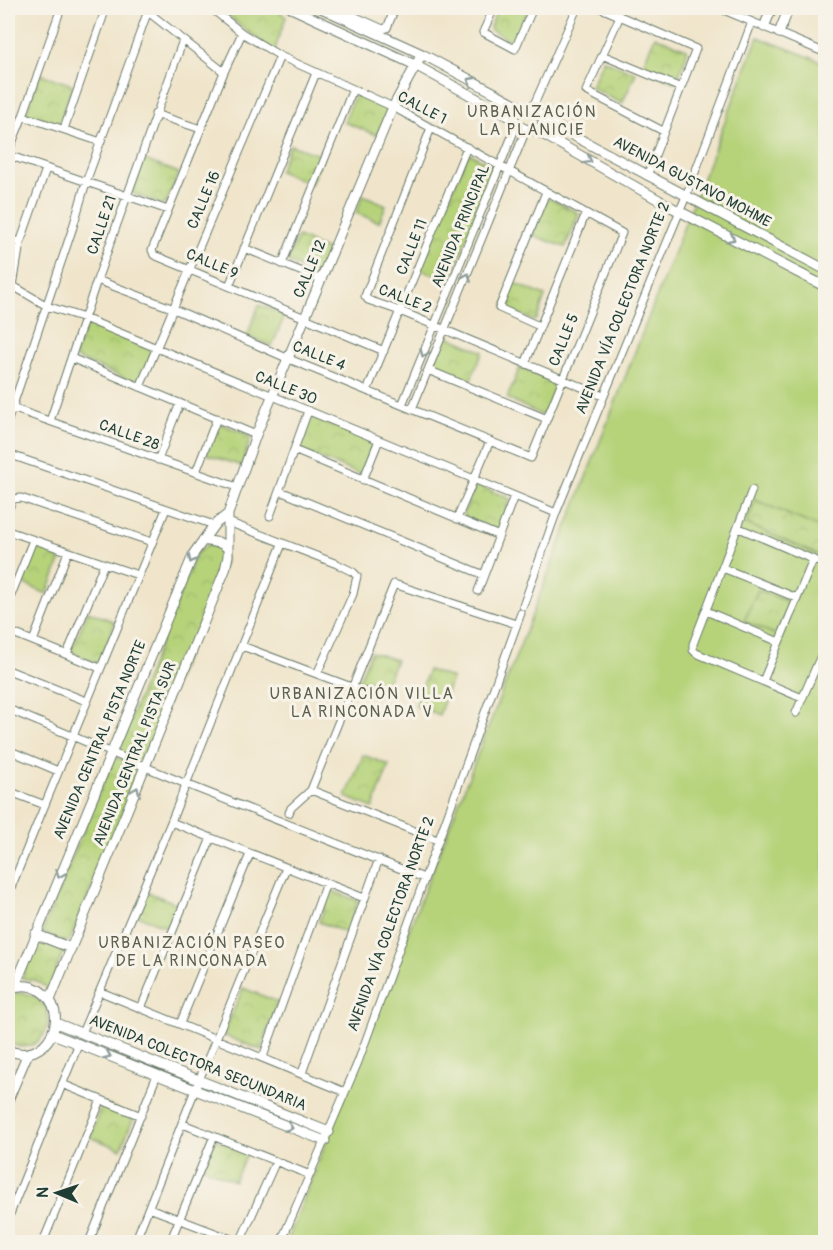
<svg xmlns="http://www.w3.org/2000/svg" width="833" height="1250" viewBox="0 0 833 1250" font-family="Pangolin,sans-serif">
<style>
.green{fill:#b6d37a;stroke:#6a8857;stroke-width:1.5}
.park{fill:url(#park-crowns);stroke:#6a8857;stroke-width:1.5}
.lines{fill:none;stroke-linecap:round;stroke-linejoin:round}
.street-casing{stroke:#687869;stroke-width:9}
.secondary-casing{stroke:#687869;stroke-width:11}
.street{stroke:#fff;stroke-width:7}
.secondary{stroke:#fff;stroke-width:9}
.oneway{stroke:#8f9e9a}
.labels{text-anchor:middle;dominant-baseline:central;stroke-width:6;stroke-linejoin:round;paint-order:stroke}
.street-label{font-size:15px;fill:#1f3d34;stroke:#f7f3e8}
.neighbourhood-label{font-size:16px;letter-spacing:1.5px;fill:#5c5f4e;stroke:#f7f3e8}
</style>
<defs>
<pattern id="park-crowns" width="20" height="18" patternUnits="userSpaceOnUse" patternTransform="scale(1.5)"><rect width="20" height="18" fill="#b6d37a"/><path d="M2 6a3 3 0 1 1 6 0M12 15a3 3 0 1 1 6 0" fill="none" stroke="#9cb66a"/></pattern>
</defs>
<rect width="100%" height="100%" fill="#f7f3e8"/>
<filter id="ink" filterUnits="userSpaceOnUse"><feTurbulence type="fractalNoise" baseFrequency=".0167" numOctaves="2"/><feDisplacementMap in="SourceGraphic" scale="12" xChannelSelector="R" yChannelSelector="G"/><feConvolveMatrix kernelMatrix="1 2 1 2 8 2 1 2 1" color-interpolation-filters="sRGB"/></filter>
<filter id="wash" filterUnits="userSpaceOnUse"><feTurbulence type="fractalNoise" baseFrequency=".008" numOctaves="4" result="noise"/><feDisplacementMap in="SourceGraphic" scale="24" xChannelSelector="R" yChannelSelector="G"/><feGaussianBlur stdDeviation="1.35" result="paint"/><feColorMatrix in="noise" values="0 0 0 0 0 0 0 0 0 0 0 0 0 0 0 0 0 1.4 0 .05"/><feComposite in="paint" operator="in"/></filter>
<g filter="url(#wash)">
<rect width="100%" height="100%" fill="#f0e5cb"/>
<path class="green" d="M758 37 825 63V1242H287Z
M363 195 386 205 379 222 356 213Z"/>
<path class="park" d="M218 8H274L286 17 274 52Z
M498 8H529L515 40 511 41 491 30 490 27Z
M655 36 686 49 687 54 677 81 673 82 642 67Z
M603 60 636 73 622 104 591 87Z
M40 74 73 85 59 124 56 125 28 116 26 113Z
M355 94 389 108 377 135 344 122Z
M290 145 323 156 311 184 279 171Z
M471 154 496 168 449 281 420 269 467 155Z
M142 159 179 173 166 203 163 205 132 193Z
M550 198 578 213V217L565 247 532 235 547 199Z
M298 237 330 251 319 275 316 276 287 262Z
M512 282 545 296 537 319 534 321 504 307Z
M259 305 285 315 272 346 247 336Z
M87 324 152 350V353L140 382 136 383 76 358 75 354Z
M447 336 483 352 469 383 432 366 444 337Z
M520 367 557 382 545 413 541 415 507 398Z
M312 417 372 441 373 444 363 472 359 474 302 451 299 448 310 418Z
M221 424 251 436 242 466 206 454 218 425Z
M476 485 509 498 510 500 498 530 495 531 465 517 463 514Z
M755 500 825 530V558L747 524Z
M209 544 220 545 223 550 225 561 144 759 142 760 120 752 118 749 196 554Z
M35 546 63 554 47 594 20 582Z
M758 590 791 603 776 635 744 621Z
M88 611 115 622 100 662 96 663 72 653 71 651Z
M371 652 396 660 382 694 357 685Z
M428 670 452 678 439 715 416 706Z
M363 755 389 765 373 808 346 797Z
M114 756 137 766 139 772 70 940 65 942 42 932Z
M331 890 358 901 347 933 319 922Z
M147 892 178 904 168 928 137 915Z
M39 939 64 950 49 989 36 981 22 978Z
M243 988 278 1002 261 1050 223 1035Z
M16 993C70 991 48 1066 8 1042V997Z
M102 1103 134 1117 121 1149 90 1137Z
M215 1139 248 1152 234 1181 203 1167Z"/>
</g>
<g filter="url(#ink)">
<g class="lines">
<defs>
<path id="street" d="M336 8 383 29 387 28 395 8
M494 8 483 32 515 49 533 8
M601 8 696 49 647 176
M719 8 826 53
M825 8H826
M147 11 224 72
M620 16 586 91 663 131
M242 33 224 72 152 250 154 255 384 351
M602 55 681 88
M532 109 577 8
M155 114 201 129
M23 116 101 142
M431 128 365 296 368 300 400 311 603 396
M64 129 106 8
M8 153 23 116 61 8
M8 155 168 210
M8 237 20 243
M244 248 322 280
M282 264 353 89
M97 280 174 309 289 359 531 458 622 233 393 107 280 56 242 33 211 8
M8 283 47 306 84 318 556 513
M229 286 316 73
M8 302 13 286 20 243 46 169
M539 326 499 308 546 192
M71 358 256 435
M525 364 586 213
M428 370 547 419
M140 387 280 56
M367 391 467 147
M402 405 517 124
M12 408 237 487
M412 409 526 130
M8 420 73 227 86 182 149 8
M50 421 97 280 183 40
M294 450 499 536
M8 454 214 525
M158 460 180 403
M196 472 217 418
M363 480 379 440
M752 490 693 644V650L696 653 802 698
M280 491 484 575
M8 510 13 499 21 498 152 542
M270 516 308 411
M457 519 490 441
M228 522 337 564 353 572 357 576 353 594 317 674
M739 528 826 565
M8 531 138 575
M723 568 797 598
M478 591 514 496
M8 603 33 540
M523 606 556 513 686 196 752 22
M706 611 779 642
M8 631 100 668
M33 641 68 552
M242 646 381 698
M67 654 104 564
M8 670 86 701
M763 681 813 560
M8 709 186 784 424 878
M796 713 826 644
M8 750 58 771
M311 790 437 840
M8 791 45 805
M289 813 291 808 311 790 394 584 516 624
M171 822 364 898
M8 895 166 509
M101 992 345 1092
M141 1008 211 838
M180 1024 250 854
M82 1033 171 822 282 544
M263 1057 326 883
M302 1073 379 859
M62 1084 141 1116
M183 1124 310 1175
M149 1208 239 1242
M8 1219 79 1043
M43 1242 101 1100
M89 1242 157 1075
M135 1242 195 1090 286 868
M170 1242 214 1136
M240 1242 276 1161
M281 1242 358 1062 521 613"/>
<path id="secondary" d="M291 8 415 65 514 119
M321 8 422 54 521 107
M764 27 772 8
M779 33 789 8
M521 107C532 108 538 111 544 120L541 128C525 137 502 117 521 107Z
M544 120 826 270
M537 131 673 208 826 287
M203 540 220 543 228 548
M35 934 71 948
M15 986 194 553 214 525 228 514
M8 989C18 985 29 984 39 990 75 1012 46 1068 8 1050
M50 1000 225 570 228 556V514L256 435 393 107 422 54
M56 1023 329 1132
M53 1034 325 1141
M8 1100 28 1053"/>
</defs>
<use href="#street" class="street-casing"/>
<use href="#secondary" class="secondary-casing"/>
<use href="#street" class="street"/>
<use href="#secondary" class="secondary"/>
</g>
<defs><path id="oneway-chevron" d="M-2-3.5L2.5 0L-2 3.5" fill="none" stroke-width="1.6" stroke-linecap="round" stroke-linejoin="round" transform="scale(1.5)"/></defs>
<g class="oneway">
<use href="#oneway-chevron" transform="translate(471 81) rotate(-152)"/>
<use href="#oneway-chevron" transform="translate(588 160) rotate(29)"/>
<use href="#oneway-chevron" transform="translate(731 238) rotate(27)"/>
<use href="#oneway-chevron" transform="translate(467 277) rotate(-68)"/>
<use href="#oneway-chevron" transform="translate(424 353) rotate(113)"/>
<use href="#oneway-chevron" transform="translate(192 559) rotate(115)"/>
<use href="#oneway-chevron" transform="translate(136 791) rotate(-68)"/>
<use href="#oneway-chevron" transform="translate(60 874) rotate(113)"/>
<use href="#oneway-chevron" transform="translate(107 1055) rotate(22)"/>
<use href="#oneway-chevron" transform="translate(289 1127) rotate(21)"/>
</g>
</g>
<g class="labels">
<g class="street-label">
<text transform="translate(422 108) rotate(28)">CALLE 1</text>
<text transform="translate(692 182) rotate(28)">AVENIDA GUSTAVO MOHME</text>
<text transform="translate(204 200) rotate(-67)">CALLE 16</text>
<text transform="translate(102 225) rotate(-71)">CALLE 21</text>
<text transform="translate(461 226) rotate(-68)">AVENIDA PRINCIPAL</text>
<text transform="translate(412 247) rotate(-68)">CALLE 11</text>
<text transform="translate(212 264) rotate(23)">CALLE 9</text>
<text transform="translate(310 269) rotate(-67)">CALLE 12</text>
<text transform="translate(405 299) rotate(21)">CALLE 2</text>
<text transform="translate(623 308) rotate(-68)">AVENIDA VÍA COLECTORA NORTE 2</text>
<text transform="translate(564 340) rotate(-68)">CALLE 5</text>
<text transform="translate(319 356) rotate(22)">CALLE 4</text>
<text transform="translate(286 388) rotate(22)">CALLE 30</text>
<text transform="translate(129 435) rotate(20)">CALLE 28</text>
<text transform="translate(100 740) rotate(-67)">AVENIDA CENTRAL PISTA NORTE</text>
<text transform="translate(135 754) rotate(-68)">AVENIDA CENTRAL PISTA SUR</text>
<text transform="translate(391 924) rotate(-70)">AVENIDA VÍA COLECTORA NORTE 2</text>
<text transform="translate(198 1063) rotate(22)">AVENIDA COLECTORA SECUNDARIA</text>
</g>
<g class="neighbourhood-label">
<text x="532" y="112">URBANIZACIÓN<tspan x="532" dy="18">LA PLANICIE</tspan></text>
<text x="362" y="694">URBANIZACIÓN VILLA<tspan x="362" dy="18">LA RINCONADA V</tspan></text>
<text x="192" y="943">URBANIZACIÓN PASEO<tspan x="192" dy="18">DE LA RINCONADA</tspan></text>
</g>
</g>
<rect width="833" height="1250" fill="none" stroke="#f7f3e8" stroke-width="30"/>
<g transform="translate(57 1193) rotate(272)" stroke="#f7f3e8" stroke-width="4.5" paint-order="stroke">
<path d="M0-4.5L10 22L0 15L-10 22Z" fill="#1f3d34"/>
<text y="-9" font-size="16" font-weight="bold" text-anchor="middle" fill="#1f3d34">N</text>
</g>
</svg>
